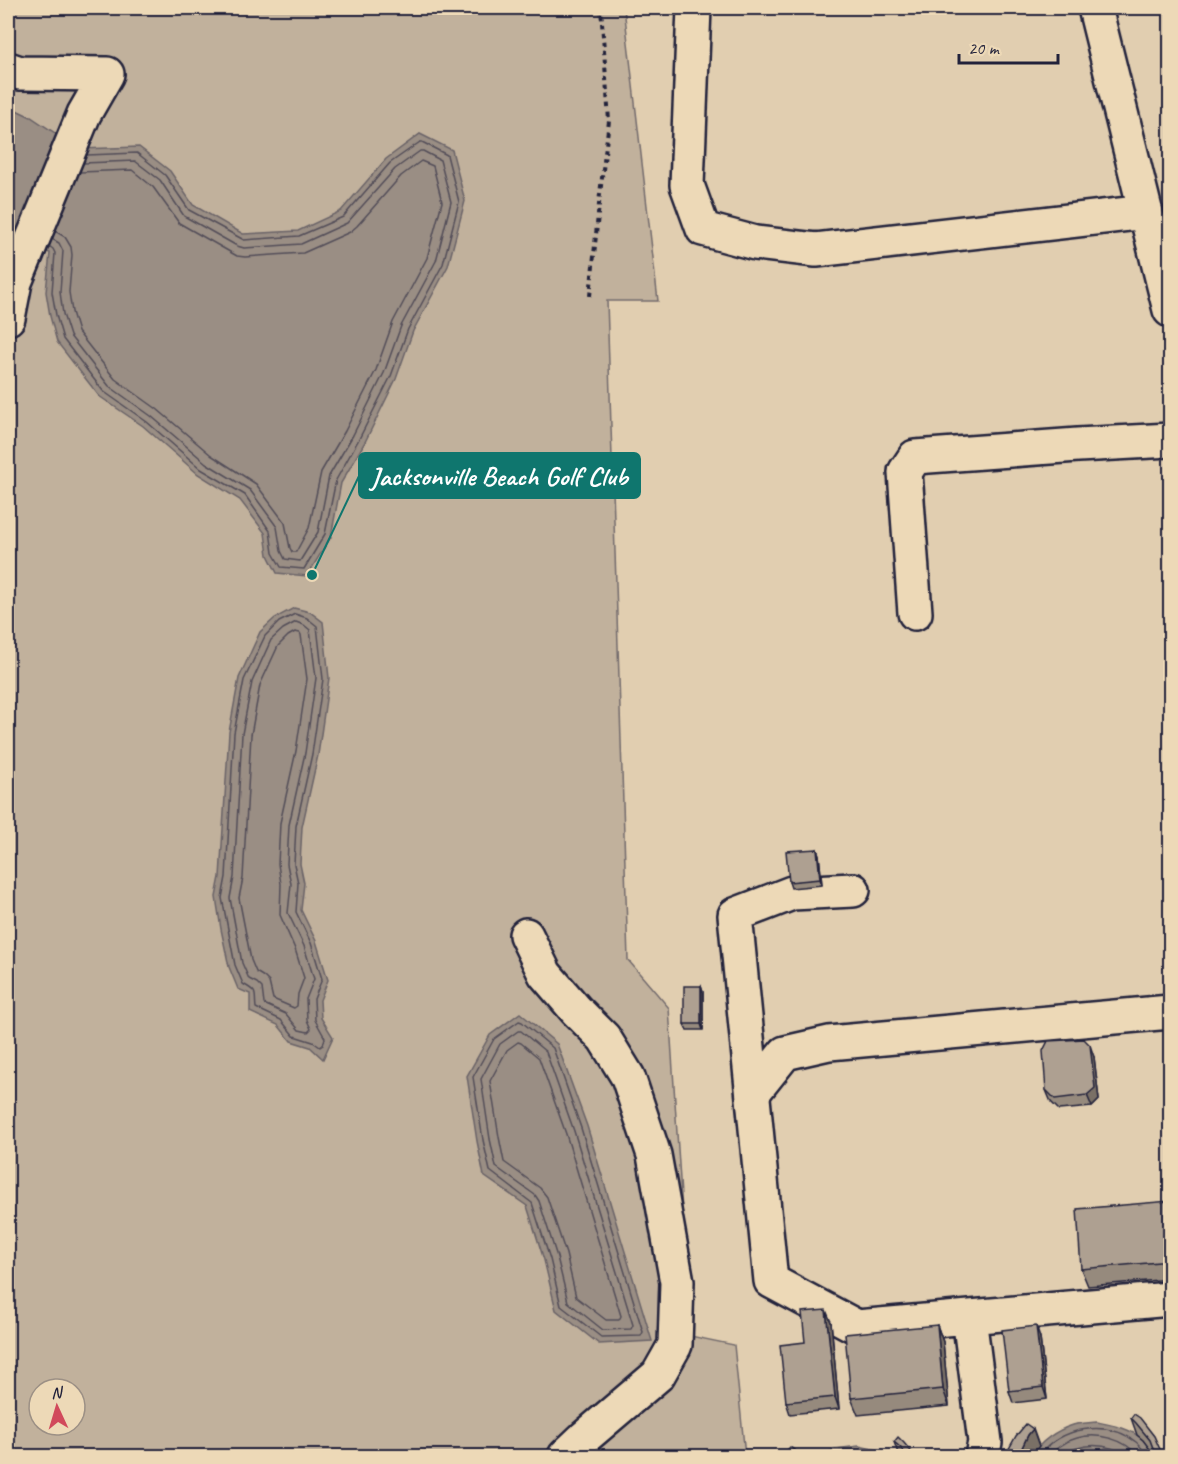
<svg xmlns="http://www.w3.org/2000/svg" width="1178" height="1464" viewBox="0 0 1178 1464" font-family="Caveat,sans-serif">
<style>
.green{fill:#c1b19c;stroke:#726a6c;stroke-width:1.5;fill-rule:evenodd}
.water{fill:#9a8e84;stroke:#6a6367;stroke-width:1.5}
.lines{fill:none;stroke-linecap:round;stroke-linejoin:round}
.shore{stroke:#524d58;stroke-width:1.5}
.minor-casing{stroke:#22223b;stroke-width:38}
.path{stroke:#22223b;stroke-width:4;stroke-dasharray:4.5 4.5;stroke-linecap:butt}
.minor{stroke:#edd9b7;stroke-width:33}
.wall{fill:#968a7d;stroke:#22223b;stroke-width:1.5}
.shaded-wall{fill:#7a7066;stroke:#22223b;stroke-width:1.5}
.building{fill:#aea091;stroke:#22223b;stroke-width:1.5}
.leader{fill:none;stroke:#0f766e;stroke-width:2}
.callout-dot{fill:#0f766e;stroke:#edd9b7;stroke-width:2}
.callout{fill:#0f766e;stroke:#0f766e;stroke-width:2}
.callout-label{font-size:27px;text-anchor:middle;font-weight:bold;fill:#fff}
</style>
<rect width="100%" height="100%" fill="#e1ceb0"/>
<filter id="ink" filterUnits="userSpaceOnUse"><feTurbulence type="fractalNoise" baseFrequency=".0167" numOctaves="2"/><feDisplacementMap in="SourceGraphic" scale="12" xChannelSelector="R" yChannelSelector="G"/><feConvolveMatrix kernelMatrix="1 2 1 2 8 2 1 2 1" color-interpolation-filters="sRGB"/></filter>
<g filter="url(#ink)">
<path class="green" d="M8 8H624L658 301H607L628 960 669 1008 690 1336 734 1345 745 1456H8ZM39 1389H75V1425H39Z"/>
<path class="water" d="M8 106 31 117 79 149 139 147 170 171 193 205 243 234 298 231 341 211 386 159 420 134 452 150 465 201 448 266 413 331 396 379 365 442 341 483 331 537 307 576 277 573 268 555 265 533 240 500 198 474 143 426 99 396 57 342 50 316 46 292 50 253 8 238Z
M294 608 310 612 323 622 329 678 318 755 302 827 300 864 304 883 301 910 316 941 328 980 320 1000 321 1018 333 1037 323 1059 310 1047 291 1041 278 1025 250 1012V994L238 989 229 967 221 929 216 897 220 877 229 732 239 678 260 632 275 618Z
M520 1013 557 1044 587 1126 652 1341 599 1344 556 1310 544 1260 527 1206 484 1176 477 1141 467 1076 490 1035Z
M1097 1422C1112 1425 1131 1428 1143 1440 1148 1445 1151 1451 1155 1456H1032C1039 1442 1057 1430 1073 1425 1080 1423 1089 1423 1097 1422Z
M859 1446 882 1451 894 1456H819L835 1449Z"/>
<g class="lines">
<path class="shore" d="M55 231 65 237 71 247 72 255 69 292 72 312 78 332 115 379 157 409 211 455 256 484 285 523 290 548 292 552H296L309 528 321 472 345 431 376 370 393 322 427 258 442 202 433 166 421 161 401 176 357 226 350 232 303 253 245 257 237 256 179 223 153 187 132 170 80 172
M52 239 59 243 63 251 60 292 63 314 70 336 109 386 151 416 206 463 250 490 277 527 281 551 285 559 300 561 318 532 329 476 353 435 384 373 401 326 436 261 451 202 440 160 423 151H420L395 169 347 223 301 244 244 248 237 246 184 216 160 180 135 161 83 163
M49 246 53 249 55 253 52 292 56 315 63 339 103 391 147 422 201 469 245 495 270 531 273 553 281 567 304 569 325 534 336 480 359 439 391 376 408 329 443 264 459 202 447 155 422 142H420L390 163 343 217 299 236 244 240 189 210 165 175 137 153 87 155
M295 614 307 618 317 626 323 679 312 754 296 826 294 864 298 883 296 912 311 943 322 979 314 999 315 1020 325 1038 323 1045 320 1047 313 1042 294 1036 281 1020 256 1008C254 992 259 993 243 984L235 965 222 898 226 877 234 733 244 680 265 636 279 622Z
M296 622 304 625 310 630 316 678 305 753 289 825 287 864 291 884 288 913 304 946 314 979 306 999 307 1020 311 1029 308 1032 299 1030 286 1014 264 1004 262 988 257 983 249 979 242 963 230 898 234 877 242 734 252 682 271 640 283 629Z
M295 632 300 633 301 635 307 679 296 751 280 823 278 864 281 884 280 915 295 949 304 978 298 994 297 1006 294 1008 273 999 269 982 264 977 256 972 251 960 239 898 243 878 251 735 260 685 278 646 288 636Z
M519 1021 522 1022 553 1048 581 1128 643 1332 641 1336 601 1337 561 1306 550 1259 532 1203 490 1171 483 1140 473 1077 494 1039Z
M518 1031H521L546 1052 574 1131 633 1325 631 1329 603 1330 568 1302 557 1257 539 1201 535 1195 496 1167 490 1139 481 1079 500 1044Z
M518 1042 521 1043 539 1058 566 1134 621 1316 619 1320H606L576 1297 566 1254 547 1197 540 1188 504 1162 499 1137 490 1081 507 1050Z
M1039 1456C1060 1427 1106 1419 1136 1442 1141 1446 1144 1452 1148 1456
M1048 1456C1056 1449 1065 1441 1077 1438 1098 1432 1125 1439 1138 1456
M1061 1456C1080 1442 1108 1442 1127 1456"/>
<defs>
<path id="minor" d="M694 8 687 185 703 229 755 243 816 250 1146 212
M1095 8 1170 310
M8 69 20 73 107 74 84 114 15 282 8 318
M915 613 905 472 915 457 1078 445 1170 440
M853 890 792 893 735 915 771 1281 857 1327 1170 1299
M526 935 545 974 576 1010 604 1038 628 1077 654 1155 677 1282 675 1345 658 1375 585 1437 565 1456
M753 1093 785 1053 829 1043 1170 1012
M969 1317 985 1442 982 1456"/>
</defs>
<use href="#minor" class="minor-casing"/>
<path class="path" d="M590 296 600 194 609 121 601 8"/>
<use href="#minor" class="minor"/>
</g>
<path class="wall" d="M817 849 819 855 822 885 791 888 789 882Z
M701 986 703 992V1030H687L684 1024Z
M1094 1057 1099 1100 1092 1107 1059 1110 1051 1102 1046 1090Z
M1170 1201V1279L1088 1286 1081 1269Z
M831 1322 839 1409 790 1414 786 1402 805 1342Z
M937 1325 943 1342 949 1406 858 1415 851 1398Z
M1040 1338 1047 1399 1013 1403 1009 1391Z
M1134 1414 1163 1456H1155L1143 1440 1137 1435 1131 1418Z
M894 1442 915 1456H899Z"/>
<path class="shaded-wall" d="M817 849 819 855 822 885 820 879Z
M701 986 703 992V1030L701 1024Z
M1090 1045 1094 1057 1099 1100 1092 1107 1087 1095Z
M826 1310 831 1322 839 1409 835 1397Z
M937 1325 943 1342 949 1406 943 1389Z
M1036 1326 1040 1338 1047 1399 1043 1387Z
M1033 1429 1039 1446 1032 1456H1018L1028 1435Z
M797 1452 798 1456H792Z"/>
<path class="building" d="M817 849 820 879 789 882 786 851Z
M684 986H701V1024H684Z
M1084 1039 1090 1045 1095 1088 1087 1095 1055 1099 1046 1090 1043 1051 1048 1041Z
M1170 1201V1261L1081 1269 1077 1209Z
M826 1310 835 1397 786 1402 780 1345 805 1342 802 1312Z
M937 1325 943 1389 851 1398 845 1334Z
M1036 1326 1043 1387 1009 1391 1002 1330Z
M1134 1414 1140 1418 1154 1436 1163 1456H1156L1150 1440 1136 1423 1131 1418Z
M1026 1424 1033 1429 1028 1435 1018 1456H1005L1016 1436Z
M898 1437 904 1443 915 1456H907L900 1447 894 1442Z
M790 1447 797 1452 792 1456H782Z"/>
</g>
<path class="leader" d="M312 575L359 476"/>
<circle class="callout-dot" cx="312" cy="575" r="6"/>
<rect class="callout" x="359" y="453" width="281" height="45" rx="6"/>
<g class="callout-label">
<text x="499" y="485">Jacksonville Beach Golf Club</text>
</g>
<rect width="1178" height="1464" fill="none" stroke="#edd9b7" stroke-width="30"/>
<rect x="15" y="15" width="1148" height="1434" fill="none" stroke="#22223b" stroke-width="2" filter="url(#ink)"/>
<g transform="translate(57 1407) rotate(356)"><circle r="28" fill="#edd9b7" stroke="#9c9085" stroke-width="1.5"/>
<path d="M0-4.5L10 22L0 15L-10 22Z" fill="#d1495b"/>
<text y="-9" font-size="16" font-weight="bold" text-anchor="middle" fill="#22223b">N</text>
</g>
<path d="M959 54v9h99v-9" fill="none" stroke="#22223b" stroke-width="3"/>
<text x="968" y="54" font-size="18" fill="#22223b" stroke="#edd9b7" stroke-width="4.5" paint-order="stroke">20 m</text>
</svg>
